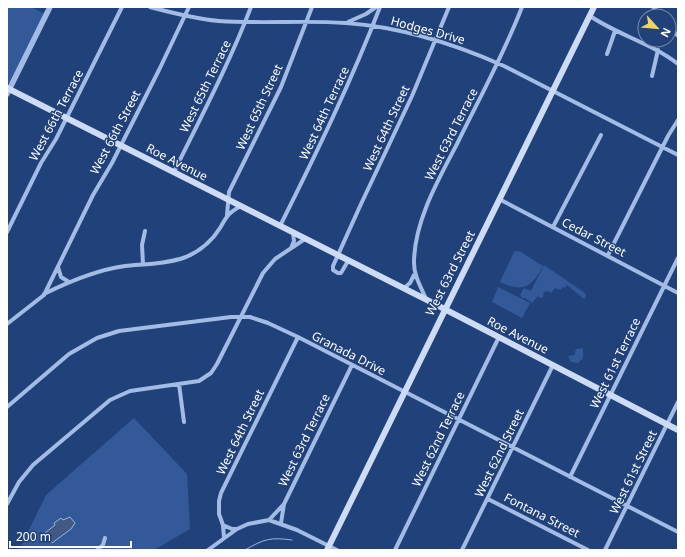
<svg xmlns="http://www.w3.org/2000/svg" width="685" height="557" viewBox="0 0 685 557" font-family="'Noto Sans',sans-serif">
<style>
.green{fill:#345998}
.water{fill:#415983;stroke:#97b6e6}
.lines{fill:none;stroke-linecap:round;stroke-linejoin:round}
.stream{stroke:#97b6e6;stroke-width:1}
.minor{stroke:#a3bce5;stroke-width:4}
.tertiary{stroke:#a3bce5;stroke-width:5.5}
.secondary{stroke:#cddbf5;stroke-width:6}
.labels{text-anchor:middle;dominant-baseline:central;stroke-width:3;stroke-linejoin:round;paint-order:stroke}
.street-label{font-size:12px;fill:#fff;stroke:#21417a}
</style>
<rect width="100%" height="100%" fill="#21417a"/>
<path class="green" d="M7 7H31L45 14 11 82 7 83Z
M517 251 521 252 543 266C532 287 523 293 500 282L514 252Z
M544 265 585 293 586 296 584 299 567 285 565 288 563 287 560 290 555 288 551 293 548 291 544 292 543 297 540 298 538 296 532 303 525 298H522L520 295 524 288 531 291Z
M498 287 530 303 522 318 492 302Z
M583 348V357L582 360H581L578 363 571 362 568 356 575 355V351H576V349Z
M134 418 187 474 190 529 154 550H19L46 495Z"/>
<path class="water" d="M70 517 75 523 71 529 52 543 45 533 55 525 54 523 61 518 63 520Z"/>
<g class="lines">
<path class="stream" d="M245 550C264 539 270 537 292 540"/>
<path class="minor" d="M150 7C173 13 195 19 219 21 261 24 304 20 346 23 400 27 455 44 504 66L678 155
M653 7 661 16
M590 16C618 35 651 43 678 64
M348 22 366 14 376 7
M669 26 678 36
M607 54 615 31
M652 76 658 50
M174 172C201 117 229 64 251 7
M499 199 678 293
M227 215 229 192 281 87 312 7
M280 226C316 154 351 82 380 7
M553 227 601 135
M7 232 41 163 56 139 122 7
M291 248 294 241 293 233
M608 255 668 136 678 120
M348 261 341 273H338L333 270V266L361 204 412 96 449 7
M143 264 142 245 145 231
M58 267 61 277 69 282
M404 288 410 283 414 275
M44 294C70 281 96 270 125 266 145 264 167 264 186 257 200 251 212 241 220 228 227 216 228 213 241 206
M426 299C421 287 414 276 414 263 414 222 438 180 457 144 479 99 504 54 522 7
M7 324 44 295 93 195 112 163 159 70 189 7
M179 384 184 422
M7 407 69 354 97 338 119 331 231 317H250L268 323 298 337 678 532
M570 477 678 258
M488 499 588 550
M7 504 19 482 33 465 110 400 130 391 199 381 211 373 217 364 263 273 275 259 305 239
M269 520 284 504 352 365
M281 523 284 504
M223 525 232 529H236
M224 538 223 525 219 514V501L221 493 298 337
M97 550 103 545 105 538
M208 550 237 529 248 524 269 520 297 530 337 550
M395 550 499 337
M462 550 553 365
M605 550 678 402"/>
<path class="tertiary" d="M7 94 50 7"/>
<path class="secondary" d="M7 88 427 300 678 430
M327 550 594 7"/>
</g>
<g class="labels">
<g class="street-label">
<text transform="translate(428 30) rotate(15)">Hodges Drive</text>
<text transform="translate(205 86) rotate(-64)">West 65th Terrace</text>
<text transform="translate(259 107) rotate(-65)">West 65th Street</text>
<text transform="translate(324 113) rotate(-65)">West 64th Terrace</text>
<text transform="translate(56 115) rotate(-62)">West 66th Terrace</text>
<text transform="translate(386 128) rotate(-65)">West 64th Street</text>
<text transform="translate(115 132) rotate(-62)">West 66th Street</text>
<text transform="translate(451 134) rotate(-63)">West 63rd Terrace</text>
<text transform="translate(177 162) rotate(27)">Roe Avenue</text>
<text transform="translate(594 237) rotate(27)">Cedar Street</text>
<text transform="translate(450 273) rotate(-63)">West 63rd Street</text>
<text transform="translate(518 335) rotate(27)">Roe Avenue</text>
<text transform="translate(349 353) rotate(27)">Granada Drive</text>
<text transform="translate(615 363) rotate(-64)">West 61st Terrace</text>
<text transform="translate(240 432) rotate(-64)">West 64th Street</text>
<text transform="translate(438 439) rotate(-64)">West 62nd Terrace</text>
<text transform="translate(304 440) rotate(-64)">West 63rd Terrace</text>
<text transform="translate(499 453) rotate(-64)">West 62nd Street</text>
<text transform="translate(633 472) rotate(-64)">West 61st Street</text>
<text transform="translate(542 515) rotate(27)">Fontana Street</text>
</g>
</g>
<rect width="685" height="557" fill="none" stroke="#ffffff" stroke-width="16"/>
<g transform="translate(657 28) rotate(117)"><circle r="19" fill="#21417a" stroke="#7a8daf"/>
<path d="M0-3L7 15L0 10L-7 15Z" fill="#f1d465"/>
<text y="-6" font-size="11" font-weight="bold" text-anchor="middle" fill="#ffffff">N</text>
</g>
<path d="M10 541v6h121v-6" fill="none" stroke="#ffffff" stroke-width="2"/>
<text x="16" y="541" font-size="12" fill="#ffffff" stroke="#21417a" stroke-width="3" paint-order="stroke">200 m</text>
</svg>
